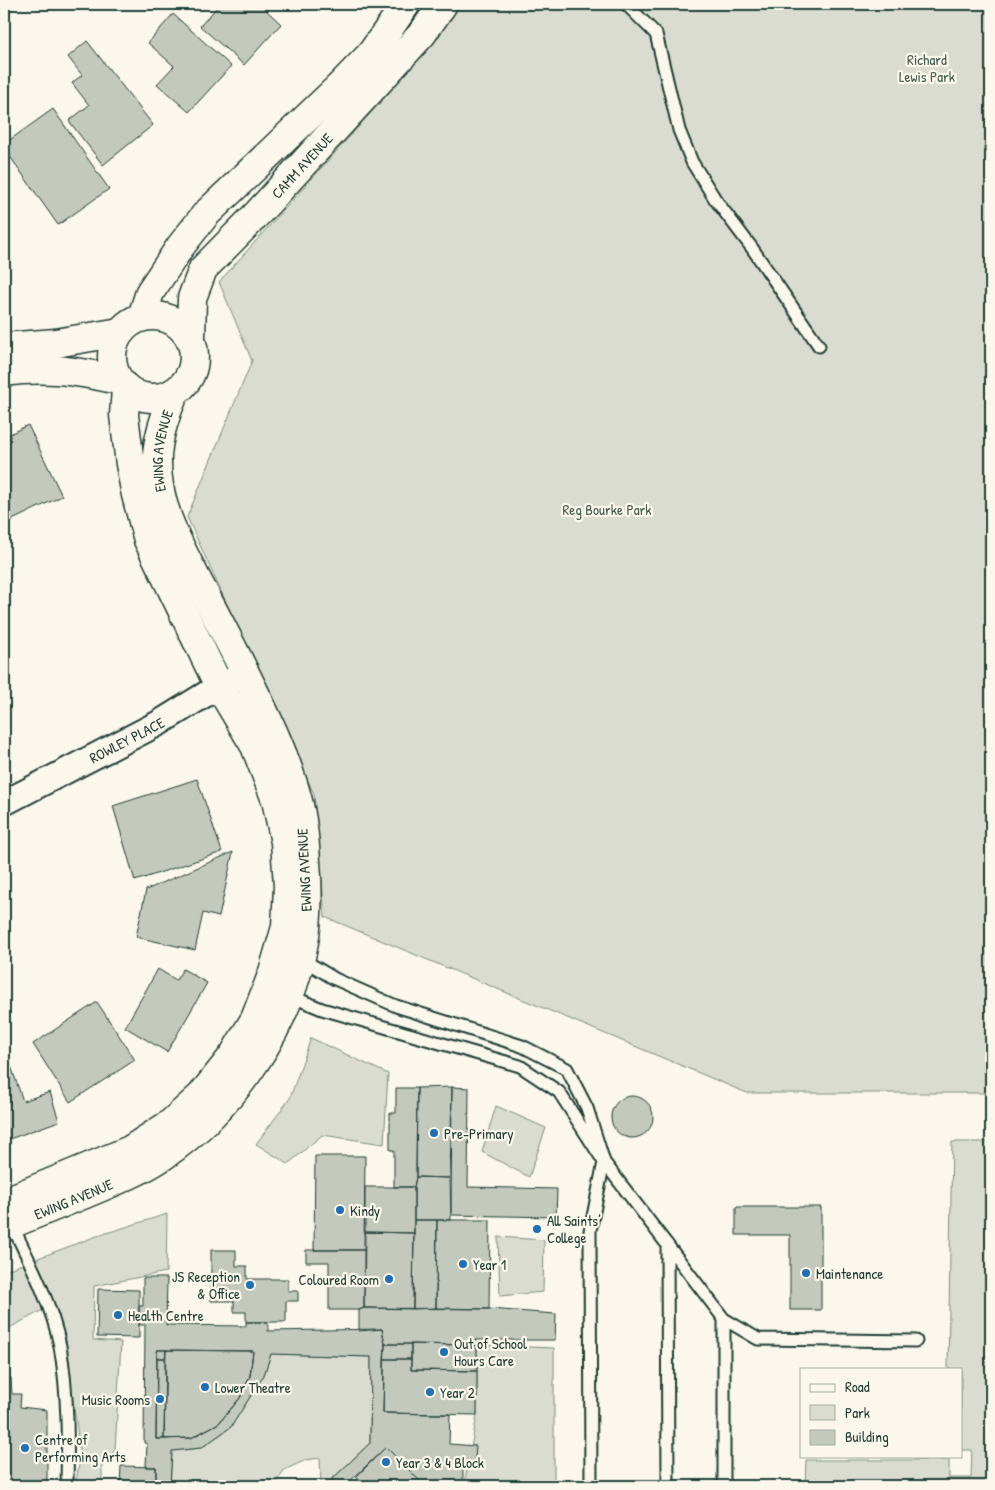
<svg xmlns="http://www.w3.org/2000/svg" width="995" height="1490" viewBox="0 0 995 1490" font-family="'Patrick Hand',sans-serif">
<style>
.green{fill:#dbdcd1;stroke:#7d8c82}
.building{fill:#c4c9be;stroke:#1f3d34;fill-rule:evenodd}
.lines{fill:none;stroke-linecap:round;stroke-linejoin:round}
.lane-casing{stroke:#1f3d34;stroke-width:15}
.street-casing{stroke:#1f3d34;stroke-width:28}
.secondary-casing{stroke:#1f3d34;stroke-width:31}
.lane{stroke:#fbf7ec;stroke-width:11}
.street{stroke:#fbf7ec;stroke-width:24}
.secondary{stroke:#fbf7ec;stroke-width:28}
.poi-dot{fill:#1f6fb2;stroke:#fbf7ec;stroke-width:2}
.labels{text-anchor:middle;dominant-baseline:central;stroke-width:4.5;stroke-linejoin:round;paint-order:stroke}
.park-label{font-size:15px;fill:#455d53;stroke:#fbf7ec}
.street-label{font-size:15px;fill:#1f3d34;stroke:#fbf7ec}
.poi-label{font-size:15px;fill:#1f3d34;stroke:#fbf7ec;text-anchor:start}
</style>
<rect width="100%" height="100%" fill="#fbf7ec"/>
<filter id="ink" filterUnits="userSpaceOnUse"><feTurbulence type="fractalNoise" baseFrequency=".02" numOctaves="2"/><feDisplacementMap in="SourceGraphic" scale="10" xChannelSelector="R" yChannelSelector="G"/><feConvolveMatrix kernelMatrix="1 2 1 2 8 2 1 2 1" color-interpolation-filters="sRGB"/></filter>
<g filter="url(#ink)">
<path class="green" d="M460 4H991V1093H747L325 917 314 794 187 517 252 361 219 282 430 47Z
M311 1038 388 1074 384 1144 322 1135 288 1164 256 1144 290 1098Z
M496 1106 546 1128 529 1177 482 1152Z
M952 1142H991V1486H787L805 1485 806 1460H949V1478H971L972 1450H961V1369H948Z
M167 1214 166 1272 94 1286 93 1340 121 1342 115 1450 102 1464V1486H75L80 1460 77 1428 69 1375 52 1305 4 1331V1271L94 1237Z
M498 1237 544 1240 543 1292 500 1296Z
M477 1345 554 1348V1486H464L477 1415Z
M271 1354 371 1357 370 1443 325 1486H321L320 1458 306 1460 284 1470 274 1486H170L172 1451 201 1448 231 1427 264 1375Z"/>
<path class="building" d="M220 4H274L267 11 281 24 244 65 200 26Z
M173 14 231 66 189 112 157 84 174 66 148 43Z
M87 41 153 125 103 165 69 121 89 105 72 83 82 75 68 57Z
M53 109 109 189 58 225 4 148V144Z
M28 425 62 496 4 524V437Z
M197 779 222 852 135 881 113 806Z
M233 852 219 917 203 913 195 950 136 937 146 890Z
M158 969 176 980 183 969 207 983 167 1052 125 1027Z
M97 1002 135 1060 70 1102 33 1044Z
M4 1046 23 1101 50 1092 59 1121 4 1141Z
M452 1087 450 1178 416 1177 417 1088Z
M452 1087 469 1088 468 1187 557 1189 556 1217 451 1215Z
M396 1088H417L416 1177 414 1187H394V1150H390V1113H396Z
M611 1117a21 21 0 1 1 42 0a21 21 0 1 1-42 0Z
M315 1156H365L364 1250H314Z
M416 1177 450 1178 451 1220H414V1187Z
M365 1187H414V1233L365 1232Z
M736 1207H821V1310H790V1235H736Z
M414 1220H437L436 1308 413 1309Z
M437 1220H490L489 1309 436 1308Z
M365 1232 414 1233 413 1309 364 1308Z
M211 1250H236V1266H247V1279H288V1291H298V1301H286V1322H246V1312H234V1301H211Z
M306 1250H364V1308L359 1310H329V1262H306Z
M143 1278H167L166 1325 246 1326V1322H268V1331L382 1329 385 1344 383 1413 450 1414 449 1444 476 1446 474 1468 463 1469V1486H425L386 1447 345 1486H325L370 1443 371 1357 271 1354 264 1375 231 1427 201 1448 172 1451 170 1486H156V1467H146L147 1443H144L145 1325H139V1306H143ZM157 1350 253 1351 250 1376 240 1398 219 1423 191 1438 156 1439Z
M98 1289 139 1290V1338L97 1337Z
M364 1308 489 1309 556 1314 555 1340H475L477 1345 385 1344 382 1329 359 1331V1310Z
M385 1344H411V1359H384Z
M411 1344 477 1345V1371L411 1370Z
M157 1350H166L165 1358H157Z
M166 1350 253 1351 250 1376 240 1398 219 1423 191 1438 164 1439Z
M157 1358H165L164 1439H156Z
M384 1359H411V1370L477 1371V1415L383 1413Z
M4 1375 11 1378 12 1394H21L20 1407 47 1410V1486H4Z
M386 1447 425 1486H365L356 1477Z
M121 1466 156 1467V1486H120Z"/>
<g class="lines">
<defs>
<path id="lane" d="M626 4 656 34 679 130 692 162 715 199 752 248 819 346
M300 958 335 979 396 1006 522 1046 567 1069 587 1108 604 1162 590 1231 591 1486
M288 995 322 1009 520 1066 559 1092 604 1162 724 1319 758 1339 916 1341
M11 1223C29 1260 52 1305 60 1346 68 1392 68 1440 67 1486
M667 1244 668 1486
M724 1486V1319"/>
<g id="street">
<path id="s1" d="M4 803 159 723 219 686 246 674"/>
</g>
<g id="secondary">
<circle cx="153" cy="357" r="41"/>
<path d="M142 317 150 292 180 247 206 214 339 87 371 54 406 4"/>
<path id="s2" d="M191 339 192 298 203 269 258 213 422 34 443 4"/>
<path d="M4 347 56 343 120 332"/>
<path d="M4 372C45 366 78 371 118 380"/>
<path d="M4 1202 130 1150 170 1124 201 1096 233 1056 255 1019 272 975 286 927 288 886 285 842 276 800 255 746 219 686 148 540 136 495 130 464 124 415 126 389"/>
<path id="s3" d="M4 1227C31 1216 58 1205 85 1194 111 1183 139 1172 163 1156 237 1105 295 1020 306 928 308 907 308 884 306 862 305 842 303 820 298 801 286 755 264 711 243 669 228 638 212 608 196 578 177 541 157 505 157 463 156 442 166 412 174 394"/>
</g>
</defs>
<use href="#lane" class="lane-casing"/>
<use href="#street" class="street-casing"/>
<use href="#secondary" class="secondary-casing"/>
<use href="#lane" class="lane"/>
<use href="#street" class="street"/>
<use href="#secondary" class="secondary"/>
</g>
</g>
<g class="poi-dot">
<circle cx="434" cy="1133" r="5"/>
<circle cx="340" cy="1210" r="5"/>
<circle cx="537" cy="1229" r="5"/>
<circle cx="463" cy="1264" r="5"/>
<circle cx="806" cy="1273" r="5"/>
<circle cx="389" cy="1279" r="5"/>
<circle cx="250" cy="1285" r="5"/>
<circle cx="118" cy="1315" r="5"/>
<circle cx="444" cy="1352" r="5"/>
<circle cx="205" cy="1387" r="5"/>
<circle cx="430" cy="1392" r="5"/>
<circle cx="160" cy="1399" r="5"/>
<circle cx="25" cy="1448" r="5"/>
<circle cx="386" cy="1462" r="5"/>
</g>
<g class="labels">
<g class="park-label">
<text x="927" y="59">Richard<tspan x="927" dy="17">Lewis Park</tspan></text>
<text x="607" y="509">Reg Bourke Park</text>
</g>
<g class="street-label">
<text stroke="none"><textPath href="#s2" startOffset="215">CAMM AVENUE</textPath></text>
<text stroke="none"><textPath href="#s3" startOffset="960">EWING AVENUE</textPath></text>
<text stroke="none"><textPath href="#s1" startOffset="138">ROWLEY PLACE</textPath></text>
<text transform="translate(304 870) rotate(-93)">EWING AVENUE</text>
<text stroke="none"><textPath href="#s3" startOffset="75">EWING AVENUE</textPath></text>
</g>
<g class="poi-label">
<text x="444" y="1133">Pre-Primary</text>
<text x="350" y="1210">Kindy</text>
<text x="547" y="1220">All Saints’<tspan x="547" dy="17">College</tspan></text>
<text x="473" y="1264">Year 1</text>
<text x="816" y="1273">Maintenance</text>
<text x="240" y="1276" text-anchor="end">JS Reception<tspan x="240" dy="17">&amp; Office</tspan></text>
<text x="379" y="1279" text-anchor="end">Coloured Room</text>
<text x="128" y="1315">Health Centre</text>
<text x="454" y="1343">Out of School<tspan x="454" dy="17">Hours Care</tspan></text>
<text x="215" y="1387">Lower Theatre</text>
<text x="440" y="1392">Year 2</text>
<text x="150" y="1399" text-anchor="end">Music Rooms</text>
<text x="35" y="1439">Centre of<tspan x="35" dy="17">Performing Arts</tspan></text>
<text x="396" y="1462">Year 3 &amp; 4 Block</text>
</g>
</g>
<rect width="995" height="1490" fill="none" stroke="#fbf7ec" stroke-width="20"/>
<rect x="10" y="10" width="975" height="1470" fill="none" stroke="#1f3d34" stroke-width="2" filter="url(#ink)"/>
<rect x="800" y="1368" width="162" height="90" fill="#fbf7ec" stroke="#a3ada2"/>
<rect x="810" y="1384" width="25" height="8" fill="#fbf7ec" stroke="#a3ada2"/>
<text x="845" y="1392" font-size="15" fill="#1f3d34">Road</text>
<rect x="810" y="1405" width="25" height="15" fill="#dbdcd1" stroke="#a3ada2"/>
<text x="845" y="1418" font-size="15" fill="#1f3d34">Park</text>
<rect x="810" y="1430" width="25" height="15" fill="#c4c9be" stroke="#a3ada2"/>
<text x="845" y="1442" font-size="15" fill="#1f3d34">Building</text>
</svg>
